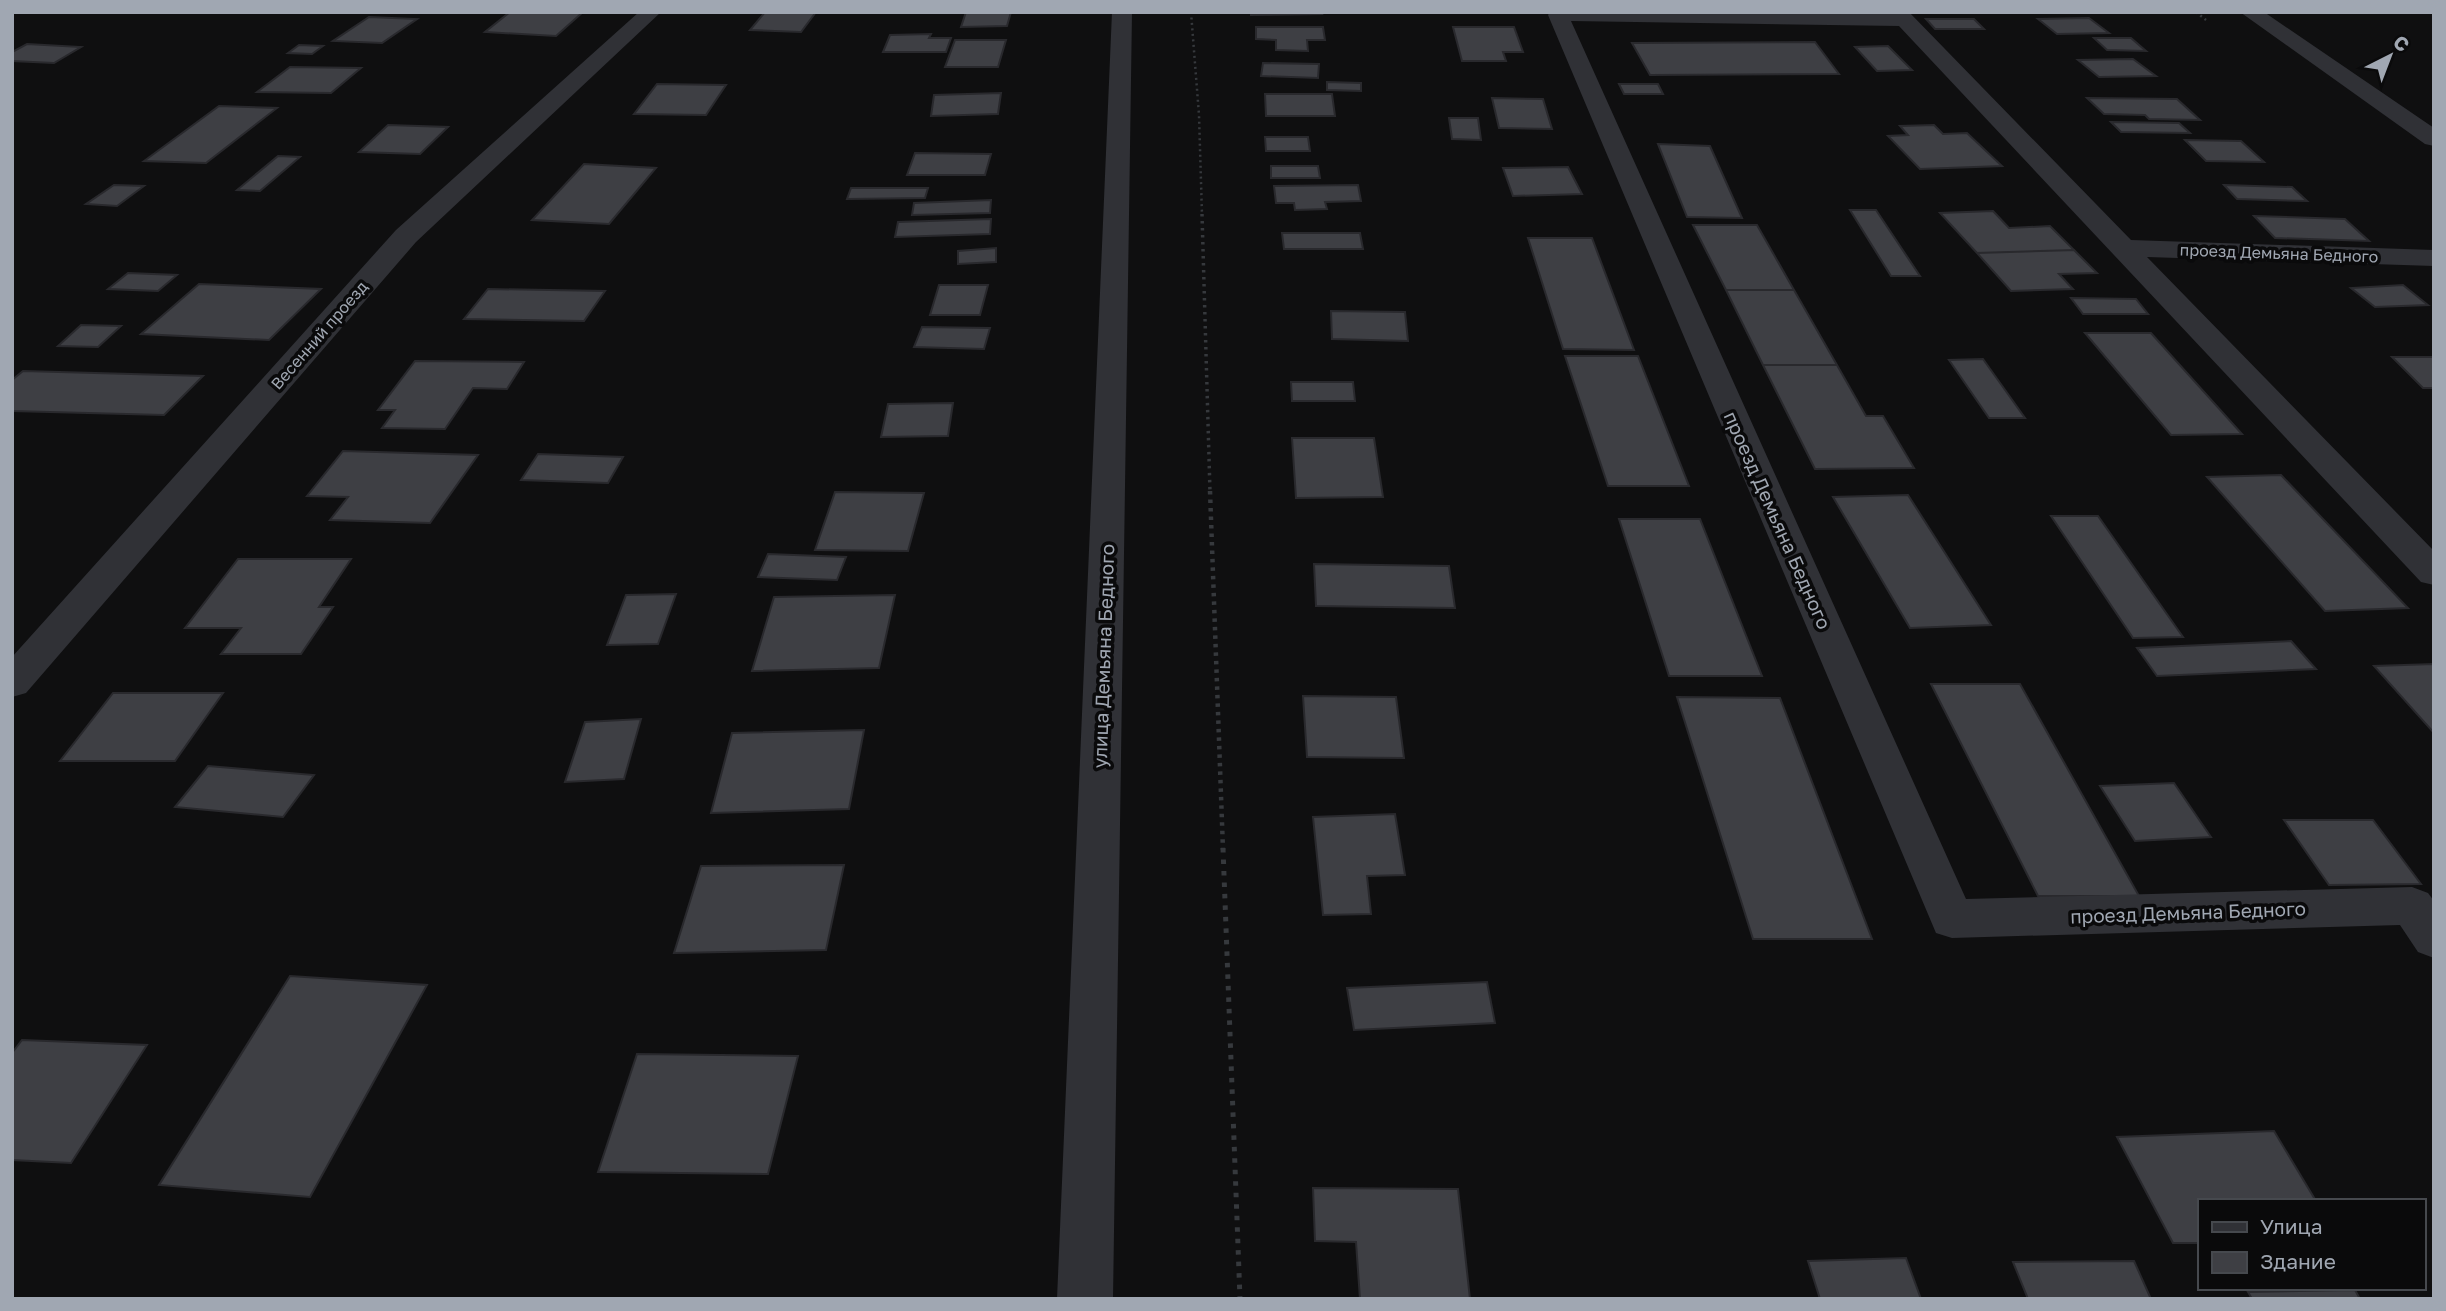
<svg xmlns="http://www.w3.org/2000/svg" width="2446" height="1311" viewBox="0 0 2446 1311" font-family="'Golos Text',sans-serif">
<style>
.building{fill:#3e3f44;stroke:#29292d;stroke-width:2}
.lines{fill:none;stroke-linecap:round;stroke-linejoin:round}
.path-far3{stroke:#36393d;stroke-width:2.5;stroke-dasharray:2 3.5;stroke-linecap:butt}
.path-far2{stroke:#36393d;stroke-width:3.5;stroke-dasharray:2.5 4.5;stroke-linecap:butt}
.path-far1{stroke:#36393d;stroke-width:4.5;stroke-dasharray:3.5 5;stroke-linecap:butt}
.path{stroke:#36393d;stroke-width:5;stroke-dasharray:4.5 7;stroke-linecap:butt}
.minor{fill:#303136;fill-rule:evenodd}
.tertiary{fill:#303136;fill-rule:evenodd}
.labels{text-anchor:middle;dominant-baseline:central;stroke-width:7;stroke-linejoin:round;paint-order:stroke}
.far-street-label{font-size:16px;fill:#a0a7b2;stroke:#0a0a0b}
.street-label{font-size:19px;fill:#a0a7b2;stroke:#0a0a0b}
</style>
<rect width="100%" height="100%" fill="#0f0f10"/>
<path class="building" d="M510 12H583L556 36 485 32Z
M765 12H816L801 32 750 30Z
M966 12H1011L1007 26 961 27Z
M1251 12H1321L1322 14 1251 15Z
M369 17 417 19 382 43 333 41Z
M2089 18 2109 33 2057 34 2038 19Z
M1926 19H1974L1984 29H1935Z
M1256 27H1323L1325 40H1307L1308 51 1276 50V40L1256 39Z
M1453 27H1514L1523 52H1503L1506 61H1462Z
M931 34 929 38H951L946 52H883L890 35Z
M2094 38H2131L2146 51 2107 50Z
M955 40H1006L998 67H945Z
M1815 42 1839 74 1650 75 1632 43Z
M27 44 81 47 54 63 12 61V52Z
M299 45 323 46 312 54 288 53Z
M1888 46 1912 70 1877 71 1855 47Z
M2133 59 2156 76 2099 77 2078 60Z
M1263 63 1319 64 1318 78 1261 76Z
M290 67 361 68 331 93 257 92Z
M1327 82 1361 83V91L1327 90Z
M657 84 726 85 706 115 634 114Z
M1619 84H1658L1663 94H1624Z
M1001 93 998 114 931 116 934 95Z
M1265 94H1332L1335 116H1266Z
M1492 98 1543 99 1552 129 1499 128Z
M2087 98 2177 99 2200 120 2149 119 2145 115 2104 114Z
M219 106 277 108 206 163 144 161Z
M1449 118H1478L1481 140 1452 139Z
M2111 122 2179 123 2190 133 2121 132Z
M388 125 448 127 420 154 359 152Z
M1934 125 1943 134 1967 133 2002 166 1920 169 1888 136 1908 135 1900 126Z
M1265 137H1308L1310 151H1266Z
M2185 140 2241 141 2264 162 2206 161Z
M1658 144 1710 146 1742 218 1687 217Z
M915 153 991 154 985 175H907Z
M278 156 300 157 260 191 237 190Z
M584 164 656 168 609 224 532 220Z
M1271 166H1318L1320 178H1271Z
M1568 167 1582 194 1513 196 1503 168Z
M114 185 144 186 117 206 86 204Z
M1358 185 1361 201 1325 202 1327 209 1295 210 1294 203H1276L1274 186Z
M2224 185 2292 187 2307 201 2237 199Z
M851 188H928L925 198 847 199Z
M991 200 990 213 912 215 914 203Z
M1850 210H1876L1920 276H1891Z
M1993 211 2009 228 2050 226 2074 250 1977 253 1940 213Z
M2254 216 2345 219 2369 241 2275 238Z
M991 219 990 234 895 237 898 222Z
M1693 225H1757L1794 290H1726Z
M1282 233H1360L1363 249H1284Z
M1528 238H1592L1634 350 1563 349Z
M996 248V262L958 264V251Z
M2074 250 2097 273 2059 274 2073 289 2011 291 1977 253Z
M128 273 177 275 158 291 108 289Z
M199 284 321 289 269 340 141 334Z
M939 285H988L980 315H930Z
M2403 285 2428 305 2375 307 2351 288Z
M488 289 605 291 584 321 464 319Z
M1726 290H1794L1837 365H1763Z
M2071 298 2136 299 2148 314H2083Z
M1331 311 1405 312 1408 341 1332 339Z
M81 325 121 326 98 347 58 346Z
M922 327 990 328 984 349 914 347Z
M2085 333H2151L2242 434 2171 435Z
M1565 356H1638L1689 486H1608Z
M2392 357H2434V388H2423Z
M1983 359 2025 418H1989L1949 360Z
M415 361 524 362 507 389 473 388 445 429 382 428 395 410H378Z
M1763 365H1837L1866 416H1883L1914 468 1815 469Z
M23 371 203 376 164 415 12 411V380Z
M1291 382H1353L1355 401H1292Z
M953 403 948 436 881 437 888 404Z
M1292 438H1374L1383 497 1296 498Z
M343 451 478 455 430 523 330 520 348 497 307 496Z
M538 454 623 457 608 483 521 480Z
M2281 475 2408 608 2325 611 2207 477Z
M835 492 924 493 908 551 815 550Z
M1908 495 1991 625 1910 628 1833 497Z
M2051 516H2098L2183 637 2133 638Z
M1619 519H1700L1762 676H1669Z
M768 554 846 557 837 580 758 577Z
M238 559H351L319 607H333L301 654H221L241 628H185Z
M1314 564 1449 566 1455 608 1316 606Z
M676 594 658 644 607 645 626 595Z
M895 595 879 668 752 671 774 597Z
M2291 641 2316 669 2157 676 2137 648Z
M2434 664V733L2374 666Z
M1931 684H2020L2139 896H2038Z
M113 693H223L175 761H60Z
M1303 696 1396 697 1404 758 1307 757Z
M1677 697 1780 698 1872 939H1753Z
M641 719 624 779 565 782 585 722Z
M864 730 849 809 711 813 732 733Z
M208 766 314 775 283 817 175 807Z
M2174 783 2211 837 2135 841 2100 786Z
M1395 814 1405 875 1367 876 1371 914 1323 915 1313 817Z
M2284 820H2373L2421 884 2329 885Z
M844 865 826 950 674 953 701 866Z
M290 976 427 985 310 1197 159 1185Z
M1487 982 1495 1023 1354 1030 1347 988Z
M22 1040 147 1045 71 1163 12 1160V1053Z
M637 1054 798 1056 768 1174 598 1172Z
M2274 1131 2316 1201H2199V1243H2173L2117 1137Z
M1313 1188 1458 1189 1470 1299H1360L1356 1242 1315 1241Z
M1906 1258 1921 1299H1820L1808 1261Z
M2134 1261 2151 1299H2028L2013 1262Z
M2355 1290 2360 1299H2252L2248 1292Z"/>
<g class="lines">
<path class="path-far3" d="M1191 12 1199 115 1202 215
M2196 12 2206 20"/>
<path class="path-far2" d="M1202 214 1210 492"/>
<path class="path-far1" d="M1210 491 1223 850"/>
<path class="path" d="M1223 848 1240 1299"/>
<path class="minor" d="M639 12H661L416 242 26 693 12 697V657L396 230Z
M1550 12H1909L2131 240 2434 250V266L2147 257 2434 551V585L2421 582 1899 26 1571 21 1966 899 2412 887 2428 893 2434 901V958L2418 952 2400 925 1952 938 1936 933 1548 15Z"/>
<path class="tertiary" d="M1112 12H1132L1113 1299H1057Z
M2240 12H2264L2434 128V146L2425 144Z"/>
</g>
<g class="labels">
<g class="far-street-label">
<text transform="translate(2279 253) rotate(2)">проезд Демьяна Бедного</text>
<text transform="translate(319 335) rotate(-49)">Весенний проезд</text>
</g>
<g class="street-label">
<text transform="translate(1778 520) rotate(66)">проезд Демьяна Бедного</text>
<text transform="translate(1103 656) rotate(-88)">улица Демьяна Бедного</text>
<text transform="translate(2188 912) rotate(-2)">проезд Демьяна Бедного</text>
</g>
</g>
<rect width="2446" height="1311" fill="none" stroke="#a0a7b2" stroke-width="28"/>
<rect x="2198" y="1199" width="228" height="91" fill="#0a0a0b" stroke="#46494e" stroke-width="2"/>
<rect x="2212" y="1222" width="35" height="10" fill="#303136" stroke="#46494e" stroke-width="2"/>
<text x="2260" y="1234" font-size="21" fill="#a0a7b2">Улица</text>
<rect x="2212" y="1252" width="35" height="21" fill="#3e3f44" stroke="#46494e" stroke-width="2"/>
<text x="2260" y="1269" font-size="21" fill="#a0a7b2">Здание</text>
<g transform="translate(2390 56) rotate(42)" stroke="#0a0a0b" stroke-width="5" paint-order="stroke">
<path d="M0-5L12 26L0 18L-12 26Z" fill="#a0a7b2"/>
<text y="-10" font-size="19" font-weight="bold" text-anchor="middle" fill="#a0a7b2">С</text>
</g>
</svg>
